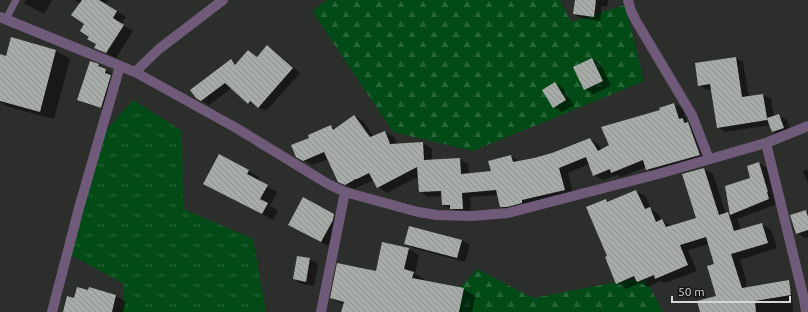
<svg xmlns="http://www.w3.org/2000/svg" width="808" height="312" viewBox="0 0 808 312" font-family="Ubuntu,sans-serif">
<style>
.grass{fill:url(#grass-tufts)}
.forest{fill:url(#forest-firs)}
.shadow{fill:#0007}
.building{fill:url(#building-back-hatch)}
.lines{fill:none;stroke-linecap:round;stroke-linejoin:round}
.lane{stroke:#6f5a79;stroke-width:7}
.street{stroke:#6f5a79;stroke-width:10}
</style>
<defs>
<pattern id="grass-tufts" width="24" height="20" patternUnits="userSpaceOnUse"><rect width="24" height="20" fill="#034b16"/><path d="M3 7l-1-3M5 7V3M7 7l1-3M15 17l-1-3M17 17v-4M19 17l1-3" fill="none" stroke="#276437"/></pattern>
<pattern id="forest-firs" width="22" height="20" patternUnits="userSpaceOnUse"><rect width="22" height="20" fill="#034b16"/><path d="M5 1l3.5 6h-7zM16 11l3.5 6h-7z" fill="#276437"/></pattern>
<pattern id="building-back-hatch" width="6" height="6" patternUnits="userSpaceOnUse"><rect width="6" height="6" fill="#a8aca8"/><path d="M-1 5l2 2M0 0l6 6M5-1l2 2" fill="none" stroke="#8e918e"/></pattern>
</defs>
<rect width="100%" height="100%" fill="#2b2e2b"/>
<path class="grass" d="M133 100 182 131 183 209 253 239 266 312H122L124 284 71 255 100 137Z"/>
<path class="forest" d="M327 0H560L571 22 625 5 644 81 473 151 393 132 312 11Z
M477 269 533 298 644 277 663 312H438Z"/>
<path class="shadow" d="M26 0H52L44 14 24 3Z
M75 0H108L105 4 126 17 121 24 133 31 116 58 96 48 97 44 90 36 80 4Z
M577 0H608L607 7 602 6 600 21 581 18 574 14Z
M267 47 275 51 300 73 266 111 249 103 232 88 209 105 197 98 231 60 237 64 249 51 258 57Z
M56 51 70 59 54 119 9 107 0 102V55L6 57Z
M735 58 743 62 749 97 763 95 771 99 774 117 779 116 787 120 791 132 780 136 772 131 770 125 725 132 718 127 712 89 707 90 699 85Z
M592 59 601 64 611 86 593 94 585 89 575 67Z
M91 62 114 75 109 111 87 104 79 99Z
M555 83 563 88 574 105 562 112 554 107 543 90Z
M674 104 683 109 687 122 691 125 708 160 656 174 647 169 646 167 621 177 617 175 603 180 594 175 589 164 568 173 573 194 510 212 501 206 498 195 470 197 471 213H460L443 205 442 196 428 197 420 191 419 176 387 193 378 187 374 180 366 184 364 183 363 185 354 189 339 181 328 159 312 165 296 156 310 138 331 127 336 129 354 116 363 121 374 137 385 132 394 137 397 144 423 143 432 149V161L459 159 468 164 469 174 492 172 511 156 520 162 553 154 590 139 599 145 602 150 661 110Z
M220 155 259 177 257 181 277 192 270 206 278 210 273 220 215 189Z
M759 163 768 168 777 204 737 219 741 230 762 224 771 230 777 248 740 260 746 279 747 291 783 287 792 292 793 312H701L717 297 716 264 709 244 688 250 697 271 665 283 661 281 647 287 640 283 626 289 617 283 608 257 606 200 609 202 636 191 645 196 651 209 659 214 661 220 672 226 697 218 704 169 713 174 726 214 731 215 726 186 752 179 748 166Z
M808 169V184L803 171Z
M304 198 341 219 340 224 328 246 297 229Z
M806 211 808 212V237L805 238 796 233Z
M462 240 470 245 465 262 413 248 405 244Z
M408 249 419 255 415 274 424 279 419 312H342L344 305 331 298 377 272Z
M310 259 318 264 314 286 302 284 294 279Z
M90 288 116 296 126 302 123 312H64L75 299 89 291Z
M464 289 475 296 472 312H430Z"/>
<path class="building" d="M82 0H99L117 11 113 18 124 25 106 53 94 48 96 44 87 39 89 37 80 31 84 24 71 15Z
M575 0H596L594 17 573 14Z
M11 37 56 50 40 112 0 101V54L6 56Z
M267 45 293 68 258 108 250 101 248 104 225 83 201 101 196 98 190 90 231 59 235 65 248 50 257 57Z
M736 57 742 97 763 94 767 118 779 114 784 128 772 132 767 119V120L717 128 710 84 698 86 695 63Z
M592 58 603 81 584 90 573 67Z
M90 61 99 64 98 66 106 69 105 73 111 75 101 108 77 100Z
M555 82 566 100 553 108 542 90Z
M674 103 679 119 683 118 684 123 688 122 700 155 646 170 643 160 611 173 610 169 593 176 586 157 559 168 565 190 522 200V203L507 207H500L496 190 462 193 463 209H450V205H442L441 191 419 192 417 167 377 188 369 173 357 179H355L354 180 345 185 338 182 324 152 303 161 296 157 291 145 309 138 308 135 331 125 333 130 354 115 370 137 385 131 390 144 423 142 424 160 460 158 461 174 491 171 488 161 511 155 513 162 534 158 552 153 590 138 598 151 609 145 601 127 660 110 659 108Z
M219 154 249 170 247 174 268 185 260 199 268 203 262 214 203 184Z
M759 162 768 192H767L769 199 730 215 725 186 750 178 747 166Z
M704 168 719 215 728 212 734 231 762 223 768 243 731 254 742 288 789 280 791 295 755 301 756 312H700L697 301 716 296 707 266 714 264 706 237 680 245 688 265 655 279 654 275 637 282 634 276 616 284 605 257 607 256 586 207 606 199 607 202 636 190 645 209 650 207 656 222 662 219 666 227 696 218 682 174Z
M303 197 334 214 333 220 321 242 288 225Z
M806 210 808 217V230L796 234 790 215Z
M409 226 462 240 457 258 404 244Z
M382 242 409 248 404 269 414 272 412 278 464 288 459 312H341L344 302 330 298 337 263 376 271Z
M297 256 310 258 306 282 293 279Z
M77 287 88 290 89 287 116 295 112 312H63L67 296 74 298Z"/>
<g class="lines">
<path class="lane" d="M6 19 16 0"/>
<path class="street" d="M628 0 631 11 636 21 692 115 709 159
M0 17 135 72 238 129 328 184 345 192 418 212 437 215 472 216 508 213 658 174 766 143 808 126
M135 72 159 49 223 0
M766 143 804 299 806 312
M52 312 79 208 120 66
M321 312 345 192"/>
</g>
<path d="M672 296v6h118v-6" fill="none" stroke="#d6d8d6" stroke-width="2"/>
<text x="678" y="296" font-size="12" fill="#d6d8d6" stroke="#151615" stroke-width="3" paint-order="stroke">50 m</text>
</svg>
